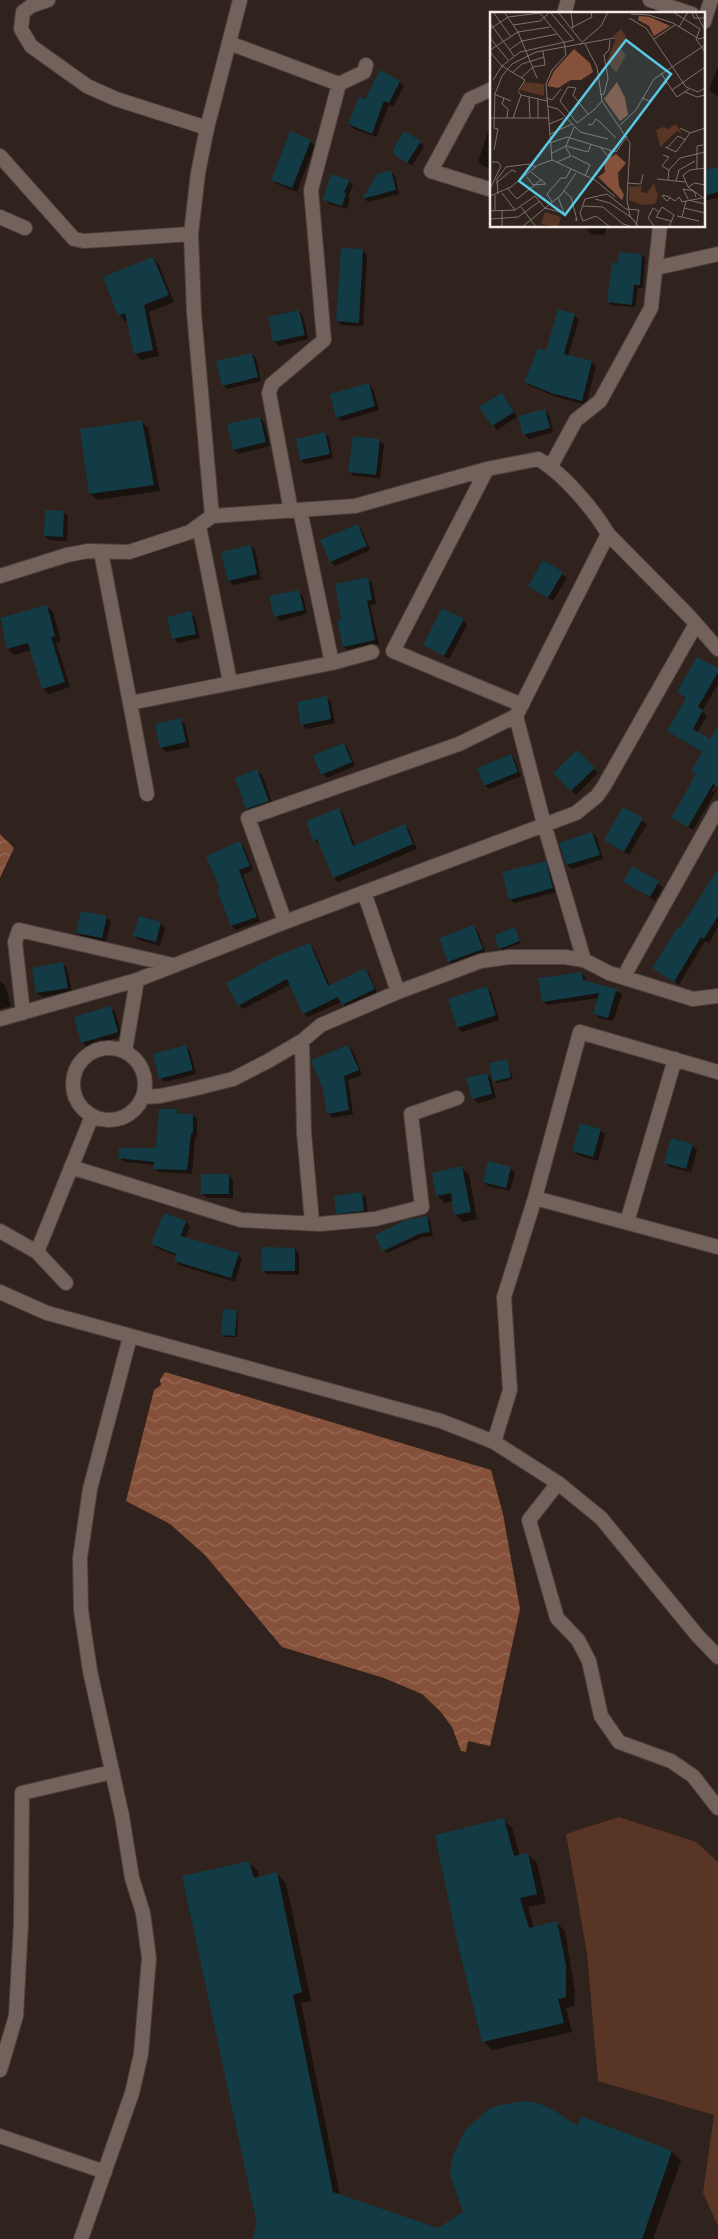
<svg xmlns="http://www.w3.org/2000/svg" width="718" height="2239" viewBox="0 0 718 2239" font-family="Jost,sans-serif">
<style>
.park{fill:#593525}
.water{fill:url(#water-waves)}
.shadow{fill:#0007}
.building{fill:#133b45}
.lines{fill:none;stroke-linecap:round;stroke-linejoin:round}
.minor-casing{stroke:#4c403c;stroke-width:16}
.tertiary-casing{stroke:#4c403c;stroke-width:16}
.minor{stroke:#72625b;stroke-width:14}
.tertiary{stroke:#72625b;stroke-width:14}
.inset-road{fill:none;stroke:#7e726c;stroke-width:1}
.view{fill:#59c8e5;fill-opacity:0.15;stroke:#59c8e5;stroke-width:2.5}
.inset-edge{fill:none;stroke:#f3e9e5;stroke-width:2.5}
</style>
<defs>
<pattern id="water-waves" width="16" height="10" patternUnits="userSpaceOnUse" patternTransform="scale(1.25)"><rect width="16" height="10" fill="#86513a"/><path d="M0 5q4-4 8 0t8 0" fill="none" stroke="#986a56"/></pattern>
</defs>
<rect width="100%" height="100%" fill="#30221c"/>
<path class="park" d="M619 1817 696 1842 718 1862V2226L703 2193 714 2115 598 2081 587 1953 566 1834Z"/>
<path class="water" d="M0 834 14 848 0 878Z
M165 1372 491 1470 503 1514 520 1609 490 1746 468 1741 466 1752 461 1751 452 1727 440 1711 422 1694 384 1678 282 1647 205 1555 170 1524 126 1501 154 1390 161 1385 160 1380Z"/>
<path class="shadow" d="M718 67V96L709 90Z
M400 82 404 86 393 107 389 105 376 137 354 129 349 124 366 101Z
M492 120V169L483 166 478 162Z
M405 132 424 146 412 166 392 152Z
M310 141 315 145 297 192 277 184 273 180Z
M718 168V198L704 201V172Z
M391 172 395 176 399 194 368 202 364 198Z
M349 181 353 185 348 197 350 199 347 209 329 204 324 199Z
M588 226H607L604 235 592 234 587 230Z
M363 250 367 255 363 326 341 325 337 320Z
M642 255 645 258 643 288H638L635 307 611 305 608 301Z
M153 258 159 265 174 302 149 312 159 356 141 360 135 353 128 321 126 322 119 315Z
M299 311 303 316 308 339 279 346 274 341Z
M559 311 575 315 579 320 568 356 591 362 596 366 586 405 557 397 530 386 525 382 547 352Z
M252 354 256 358 261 381 227 389 223 385Z
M368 384 373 389 379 410 342 421 337 417Z
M506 399 517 417 497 430 481 408Z
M545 411 549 415 553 432 529 439 524 434Z
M260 418 264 422 270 446 238 454 234 449Z
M141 421 148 428 160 491 97 500 90 494Z
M325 434 329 438 333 458 306 464 301 460Z
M379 440 384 445 380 478 354 476 349 471Z
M63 512 68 516 67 541 49 540 45 536Z
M358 526 362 530 370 550 335 566 331 561Z
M251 546 255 550 261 579 233 585 229 580Z
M544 562 567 578 553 601 530 586Z
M367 579 372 583 376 604 370 605 379 644 348 651 344 646 343 621Z
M298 592 303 596 307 614 280 621 276 616Z
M47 606 53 612 61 641 56 643 70 687 49 694 43 688 32 650 14 655 8 649 0 620Z
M190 613 195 617 200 638 178 643 173 638Z
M463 620 467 625 449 659 424 645Z
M718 670V684L702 711 707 716 697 733 718 745V781L712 791 714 792 718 786V788L693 830 673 817 697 775 692 771 703 753 668 731 687 699 678 692Z
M326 698 331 702 335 723 306 729 302 724Z
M180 720 185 724 190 747 166 752 161 747Z
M343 744 348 748 355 766 327 778 323 774Z
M577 751 598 773 576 795 555 773Z
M510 756 515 760 521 776 489 789 485 785Z
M257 771 262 775 273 805 252 813 248 809 237 778Z
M624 809 647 824 629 855 606 840Z
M339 810 343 814 355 846 405 826 409 830 417 849 338 882 334 878 320 844 314 840Z
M592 833 597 838 603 859 572 869 567 865 560 844Z
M240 843 244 847 253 870 243 875 260 921 236 930 232 926 222 890Z
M545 862 550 867 556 892 514 903 510 899Z
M633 867 663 887 655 901 625 881Z
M718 872V927L709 943 705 941 679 985 654 968Z
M106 917 111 922 106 942 82 937 77 933Z
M161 923 165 928 160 946 139 940 134 936Z
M474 927 478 931 486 954 453 966 449 961Z
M514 929 521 943 502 950 500 948Z
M309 944 314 949 330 986 365 970 369 974 378 994 347 1009 341 1002 308 1017 304 1013 291 984 243 1009 239 1005Z
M63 963 67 968 72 992 42 997 37 993 33 969Z
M581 973 586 978V982L619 992 622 995 613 1021 599 1018 594 1013 599 998 547 1005 543 1001Z
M0 981 5 985 11 1006 0 1009Z
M486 988 491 992 499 1020 462 1032 458 1027Z
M110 1008 115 1012 122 1036 87 1047 82 1042Z
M186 1047 190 1051 196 1074 165 1082 160 1078Z
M348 1047 353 1051 362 1075 348 1080 353 1114 333 1118 328 1113Z
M507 1061 513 1079 496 1083 494 1081Z
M486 1074 491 1078 496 1098 478 1103 473 1098Z
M177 1111 181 1115H193L197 1119V1137H195L192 1174 159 1172 155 1168V1165L124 1162 120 1157 157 1149Z
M600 1130 605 1134 598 1161 578 1155 573 1151Z
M692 1145 697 1150 691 1172 670 1167 665 1162Z
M462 1168 469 1175 477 1219 463 1222 456 1215 453 1201 445 1203 437 1195Z
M510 1168 515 1173 510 1191 488 1186 484 1182Z
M228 1175 233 1179V1198H207L202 1193Z
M362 1194 366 1198 368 1215 342 1218 338 1213Z
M165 1214 186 1222 190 1227 185 1239 238 1255 242 1259 235 1282 179 1265 175 1260 177 1256 157 1248 153 1244Z
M426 1217 430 1221 433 1236 422 1237 387 1253 384 1251 424 1232Z
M295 1249 299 1254V1275L267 1274 262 1270Z
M236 1311 238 1313 237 1337H224L223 1335Z
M503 1819 512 1828 520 1856 528 1854 537 1863 546 1903 528 1907 534 1928 556 1922 565 1931 575 1991 574 2006 566 2008 572 2032 492 2050 483 2041Z
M248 1862 258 1871 259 1878 277 1874 286 1883 311 2001 301 2003 340 2196 438 2230 465 2213 579 2128 672 2152 681 2161 653 2239H253L258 2224Z"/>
<path class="building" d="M380 70 400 81 389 103 384 101 372 134 348 124 359 97 365 99Z
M290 131 311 140 292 188 271 180Z
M404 131 421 141 407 163 393 154V149Z
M718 167V192L704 196V170Z
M391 170 396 190 362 199 377 174Z
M331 174 350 180 344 192 346 194 342 206 323 200Z
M341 248 363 249 359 323 336 321Z
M619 252 642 254 640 285H634L632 305 607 302 612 263H618Z
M153 257 169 295 144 305 153 350 134 354 125 313 118 316 103 277Z
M558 309 575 314 564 354 592 361 582 401 551 393 524 382 538 348 546 351Z
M299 310 305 335 273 342 268 317Z
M252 353 258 377 222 386 216 361Z
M369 383 375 406 336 418 330 394Z
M502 393 514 412 492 426 479 407Z
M545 409 550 428 523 435 518 416Z
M260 417 266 442 233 450 227 424Z
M142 420 154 485 89 494 80 429Z
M325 432 330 454 300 460 296 439Z
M353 436 380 439 376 475 348 472Z
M45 510 64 511 63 537 44 536Z
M358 524 367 546 330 562 320 540Z
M251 545 257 574 228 581 221 552Z
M543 560 563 572 548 598 528 586Z
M368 577 372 600 367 601 375 640 343 647 337 621 341 620 335 584Z
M299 590 304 610 274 617 269 596Z
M47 605 55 636 51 637 65 682 42 689 28 643 7 649 0 618Z
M442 608 464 619 444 656 423 645Z
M191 611 196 634 172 639 167 617Z
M697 657 718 668V672L698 707 703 710 693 729 710 739 718 725V788L713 784 688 827 671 818 696 774 691 771 702 752 667 731 686 698 677 692Z
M327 696 331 719 301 725 297 702Z
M181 718 186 742 160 748 155 724Z
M344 743 352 762 321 775 313 755Z
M577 750 595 768 571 791 553 773Z
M511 754 518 772 484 786 477 768Z
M257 769 269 801 246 809 235 778Z
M623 807 643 818 624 852 604 840Z
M339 808 353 846 405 824 413 844 333 878 317 839 313 841 306 821Z
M592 832 600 855 566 865 559 843Z
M240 841 250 866 239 870 257 917 231 926 217 890 220 889 206 856Z
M546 861 553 888 509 900 502 872Z
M632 866 659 881 650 897 623 882Z
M718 869V916L704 939 701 937 674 982 652 968 678 927 680 928Z
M81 911 107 916 102 938 76 933Z
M139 916 161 922 156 942 133 936Z
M474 925 483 949 448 962 439 938Z
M515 927 520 941 499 949 494 935Z
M310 943 328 986 365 968 375 989 342 1005 338 997 303 1014 287 979 238 1006 226 983 272 958Z
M63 962 68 988 36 993 32 968Z
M582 972 583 980 620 990 616 991 608 1018 593 1014 599 993 542 1002 538 978Z
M487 986 496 1015 457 1028 448 999Z
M111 1006 118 1032 81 1043 74 1017Z
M186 1045 193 1070 159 1079 153 1054Z
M348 1045 359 1070 344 1076 349 1110 327 1114 323 1090 311 1060Z
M507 1059 511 1077 493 1082 489 1063Z
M487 1073 492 1094 472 1099 466 1078Z
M159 1109H177V1113L193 1114V1133H191L187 1170 153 1169 154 1162 118 1158 119 1148H156Z
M580 1123 601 1129 593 1157 572 1151Z
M671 1138 693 1144 686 1169 664 1163Z
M488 1161 511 1167 506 1188 483 1182Z
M462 1166 471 1212 454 1215 451 1193 436 1196 432 1173Z
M201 1174H229V1194H201Z
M362 1192 364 1211 336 1214 334 1196Z
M164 1213 186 1221 181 1236 239 1253 231 1278 174 1261 176 1254 151 1244Z
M427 1216 430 1232 418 1234 382 1251 375 1235 406 1220Z
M262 1247 295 1248V1271H261Z
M223 1309 237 1310 235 1336 221 1335Z
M504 1818 514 1856 528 1853 537 1894 520 1898 529 1928 557 1921 566 1965V1997L558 1999 564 2023 482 2042 457 1941 435 1835Z
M249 1861 254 1878 277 1872 302 1992 293 1995 333 2192 438 2228 463 2212 450 2175 452 2158 465 2130 488 2110 499 2105 525 2101 537 2103 550 2108 578 2126 581 2116 672 2151 642 2239H252L257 2224 182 1876Z"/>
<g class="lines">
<defs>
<path id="minor" d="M48 0 31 6 23 12 21 29 31 46 87 86 116 99 207 128
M650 0 692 14
M564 14 568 0
M704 22 711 0
M229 43 339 84 311 190 324 340 272 384 269 393 291 511
M339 84 364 72 366 65
M492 89 470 99 431 171 492 190
M0 156 74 239 84 241 191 234
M0 217 25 228
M656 268 718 254
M551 466 576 420 600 401 651 308 660 226
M487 469 393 651 522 705
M300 510 332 663
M199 526 230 682
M101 552 130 703 332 663 372 652
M0 576 67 555 88 551 129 552 190 532 212 516 355 506 487 469 538 459C562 472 595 511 608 534L689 616 718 649
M130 703 147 794
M516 716 544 824 584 960
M364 892 398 992
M285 922 248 818 459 744 516 716 608 534
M624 976 718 808
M23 1013 15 942 19 930 173 965
M0 1019 137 980 285 922 576 813 597 796 604 786 696 624
M302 1041 304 1133 312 1222
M73 1084a36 36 0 1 1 72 0a36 36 0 1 1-72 0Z
M125 1051 137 980
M143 1097 160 1096 193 1089 233 1079 268 1061 302 1041 321 1025 398 992 481 961 509 957H565L584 960 609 973 693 999 718 996
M71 1167 241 1220 320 1224 375 1219 422 1207 411 1114 457 1098
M535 1198 718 1247
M627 1222 675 1059
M0 1231 37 1252 66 1283
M37 1252 92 1116
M494 1442 510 1390 504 1297 535 1198 580 1032 718 1072
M558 1483 529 1520 557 1618 578 1640 589 1661 601 1716 619 1742 671 1761 693 1776 718 1808
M0 2070 16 2016 21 1923 22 1793 112 1772
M0 2136 105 2172"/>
<path id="tertiary" d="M212 516 194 313 191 234 198 173 207 128 240 0
M0 1292 47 1313 441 1421 494 1442 558 1483 601 1518 697 1635 718 1657
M81 2239 132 2093 141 2054 149 1958 143 1913 132 1878 122 1816 90 1671 81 1610 80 1558 90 1489 130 1337"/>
</defs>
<use href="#minor" class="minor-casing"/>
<use href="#tertiary" class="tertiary-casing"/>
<use href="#minor" class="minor"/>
<use href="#tertiary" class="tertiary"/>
</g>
<g transform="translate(490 12)">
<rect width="215" height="215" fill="#30221c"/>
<path d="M35 70 54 72V84L30 78ZM164 171 168 184 165 192 153 193 139 188V175L152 174 151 180 157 181Z" fill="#593525"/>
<path d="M186 112 192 122 187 119 170 135 166 118 173 115 178 117Z" fill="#593525"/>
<path d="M131 17 136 24 130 36 136 43 126 61 117 49 125 29 123 24ZM55 200 71 205 68 215 51 212Z" fill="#593525"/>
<path d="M149 4 160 5 180 14 164 24 159 14 148 8ZM84 37 100 51 103 60 91 68H81L68 76 57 74 64 59ZM127 70 135 86 138 103 130 109 114 87ZM126 142 136 151 128 161 129 174 134 183 132 188 108 165 115 160 114 149Z" fill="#86513a"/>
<path class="inset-road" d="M3 0 21 25M14 0 28 20 47 66M68 0 91 29M81 0 83 16M183 0 210 17 206 27 215 40M202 0 204 6H215M205 0 215 18M141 2 159 3 183 11 209 27 215 25M139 6 156 16 196 75 208 80 215 76M0 11 24 44M189 15 198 0M81 16 102 5 101 0M0 17 18 5 50 1 74 30 76 43 62 58 56 72 62 148M0 26 18 48M164 27 185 13M95 32 107 55 112 89 140 131 137 188 140 204 149 215M89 33 111 14 118 0M0 38 28 20 60 15M19 38 32 29 67 22M0 40 12 54 35 68 29 78M22 61 32 52 54 45M171 61 182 78 215 55M31 66 43 55 55 53 53 39M3 68 12 54 30 40 84 28 60 0 50 9 23 13M182 78 187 85 199 77M28 79 31 83 57 89M195 80 207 85 215 83M4 82 21 89M110 83 114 82 118 66 114 43 119 38 120 28M39 85 40 106M14 86 12 92 18 97 17 106M56 86 62 88 71 77M152 86 159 89 177 70M48 87V106M57 94 68 97 90 120 118 127M98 102 83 83 86 76 78 75 70 89 87 111 105 97 112 89M0 106H58M23 106 31 83M59 112 74 106M98 112 102 113 106 107 109 109 126 126M130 113 146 98 164 67 215 33M190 116 200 121 215 116M60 122 82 112M60 131 77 125 126 140 137 124M76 134 84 115M110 135 118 144 121 138M175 135 186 140 200 121M177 136 188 124 196 128M4 138 8 117 4 116 5 82 12 64 22 52 46 40 124 26M62 141 76 134 98 140 101 132M173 143 179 145 172 154 179 158M82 144 100 153 95 164M62 148 105 168 125 185M67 150 81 144 75 134M207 157V134L213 133M37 165 43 173 56 172 41 160M167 167 195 170M178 168 179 158 190 146 215 140M186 169 189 158 205 149M6 171 22 158 26 160M137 171 151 172 153 162M198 175 205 171 215 173M0 177 11 154 8 150H2M18 177 27 187 52 167M74 179 81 185 87 208 86 209V206M12 181 25 198M8 182 7 167 16 155 39 152 46 155M5 183V199M0 184 21 175 48 153 62 148M180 186 177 189 172 184 173 183 179 185 185 189 189 185 192 190 196 189M105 187 120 191 142 206M198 187 193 177 204 179 206 185M215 187 198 175 193 163 200 158 215 156M198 188 215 192M62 190 57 182 71 166H76L81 157M93 194 113 195 133 212 143 215M31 195 46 215M194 196 215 201M0 199 25 198 45 184 55 196 74 201 68 185M12 199V215M169 200 166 205 181 209M187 204 209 209M192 205 196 189 212 186M0 207 28 205 50 189M32 215 71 183 86 161M120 215 106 204 93 209 90 201 95 187 117 182 136 197 149 198 146 214M165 215 158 206 163 196 169 200 172 195 184 203 179 215"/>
<path class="view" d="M136 28 181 62 75 203 29 169Z"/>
<rect width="215" height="215" class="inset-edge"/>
</g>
</svg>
